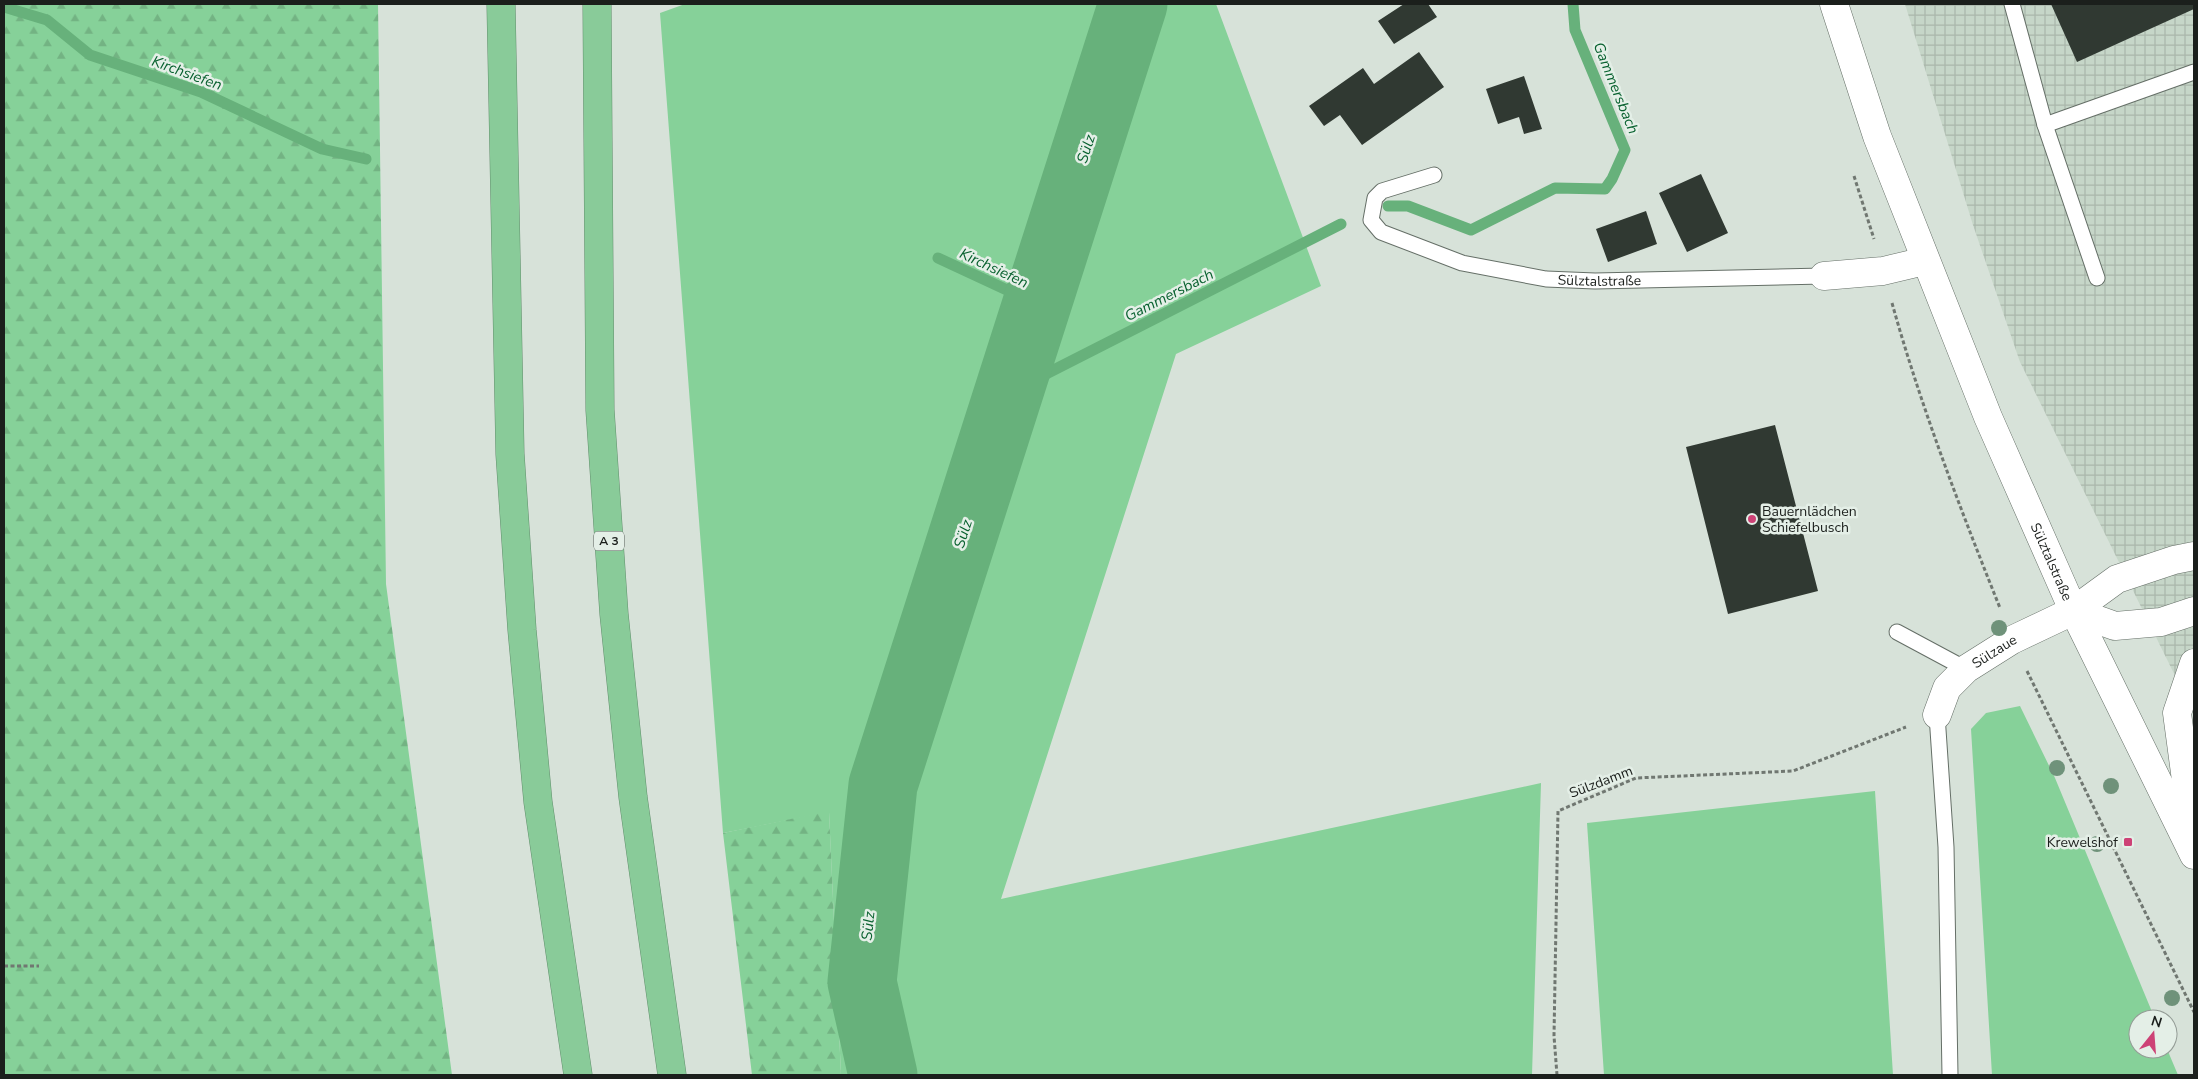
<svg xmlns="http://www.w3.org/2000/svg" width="2198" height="1079" viewBox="0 0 2198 1079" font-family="'Nunito Sans',sans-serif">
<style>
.industrial{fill:url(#industrial-grid)}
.grass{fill:#86d199}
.forest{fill:url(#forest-firs)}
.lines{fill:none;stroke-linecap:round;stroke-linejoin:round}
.stream{stroke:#67b17b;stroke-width:11}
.river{stroke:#67b17b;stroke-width:69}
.building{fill:#303932}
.lane-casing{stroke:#656f67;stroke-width:17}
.street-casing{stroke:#656f67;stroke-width:29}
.secondary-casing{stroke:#656f67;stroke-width:29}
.highway-casing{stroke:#628f6d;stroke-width:29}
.path{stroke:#707771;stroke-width:3;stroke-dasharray:4 2.5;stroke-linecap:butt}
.lane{stroke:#fff;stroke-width:15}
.street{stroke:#fff;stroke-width:28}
.secondary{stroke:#fff;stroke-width:28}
.highway{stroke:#89cb99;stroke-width:28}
.tree{fill:#6f927a}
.poi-dot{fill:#cd4276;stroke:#e4efe7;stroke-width:2}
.labels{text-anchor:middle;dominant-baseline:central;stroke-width:5;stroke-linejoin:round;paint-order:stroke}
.shield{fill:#e4efe7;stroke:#575d59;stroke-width:1}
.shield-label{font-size:12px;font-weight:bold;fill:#1b1f1c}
.street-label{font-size:14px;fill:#1b1f1c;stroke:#e4efe7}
.poi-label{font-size:14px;fill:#1b1f1c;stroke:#e4efe7;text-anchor:start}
.water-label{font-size:15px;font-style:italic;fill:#08612f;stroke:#e4efe7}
</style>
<defs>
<pattern id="industrial-grid" width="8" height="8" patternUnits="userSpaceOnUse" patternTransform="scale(1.25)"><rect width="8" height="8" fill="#c6d6c8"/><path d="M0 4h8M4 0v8" fill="none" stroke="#aab7ab"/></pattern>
<pattern id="forest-firs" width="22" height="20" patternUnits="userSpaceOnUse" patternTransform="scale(1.25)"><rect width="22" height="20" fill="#86d199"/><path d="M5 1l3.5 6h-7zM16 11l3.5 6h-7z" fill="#73b383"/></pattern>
</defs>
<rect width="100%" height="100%" fill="#d7e2d9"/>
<path class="industrial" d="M1905 4H2194V714L2020 362 1973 225Z"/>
<path class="grass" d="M685 4H1216L1321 286 1176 354 1001 899 1541 783 1532 1075H841L829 812 723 833 660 13Z
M2020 706 2055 778 2155 1019H2138V1049H2167L2178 1075H1992L1971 729 1986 713Z
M1875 791 1893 1075H1604L1587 823Z"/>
<path class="forest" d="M4 4H378L386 584 452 1075H4Z
M829 811 841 1075H752L723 833Z"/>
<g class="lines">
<path class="stream" d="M4 7 47 20 90 55 201 92 322 149 366 159
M1388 206H1408L1471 230 1555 188 1605 189 1612 179 1625 150 1575 30 1573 4
M938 258 1037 304
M1009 389 1038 378 1341 224"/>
<path class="river" d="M883 1075 862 982 883 785 1133 4"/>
</g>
<path class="building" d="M1404 4H1428L1437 17 1394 44 1378 21Z
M2051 4H2194V9L2077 62Z
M1419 52 1444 87 1362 145 1340 115 1324 126 1309 106 1363 68 1374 84Z
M1524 76 1542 129 1524 134 1519 117 1498 124 1486 89Z
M1701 174 1728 233 1687 252 1659 193Z
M1646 211 1657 244 1608 262 1596 229Z
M1775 425 1818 591 1728 614 1686 447Z"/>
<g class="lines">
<defs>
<g id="lane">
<path d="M2012 4 2045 125 2097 278"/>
<path d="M2045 125 2194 72"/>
<path id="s1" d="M1434 175 1382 191 1375 198 1371 220 1381 232 1462 263 1546 279 1595 281 1824 276"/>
<path d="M1897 632 1966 669"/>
<path d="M1937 715 1946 847 1950 1075"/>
</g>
<g id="street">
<path d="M1824 276 1883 271 1925 261"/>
<path d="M2073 611 2115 626 2161 622 2194 611"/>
<path d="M2194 663 2177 713 2194 840"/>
<path id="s2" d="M1937 715 1947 688 1966 669 2012 640 2073 611 2117 579 2174 560 2194 556"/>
</g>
<g id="secondary">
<path id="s3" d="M1834 4 1877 136 1988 417 2070 603 2194 855"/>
</g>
<path id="highway" d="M501 4 510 454 522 630 538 802 578 1075
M597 4 600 410 614 614 633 797 672 1075"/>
</defs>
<use href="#lane" class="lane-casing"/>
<use href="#street" class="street-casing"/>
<use href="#secondary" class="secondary-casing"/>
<use href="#highway" class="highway-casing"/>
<path class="path" d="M1854 176 1874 239
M1892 303C1921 407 1960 508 2000 608
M2027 671 2194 1012
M4 966H39
M1557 1075 1554 1036 1558 811 1636 778 1793 771 1906 727"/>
<use href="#lane" class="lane"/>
<use href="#street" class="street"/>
<use href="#secondary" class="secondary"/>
<use href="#highway" class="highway"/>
</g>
<g class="tree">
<circle cx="1999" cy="628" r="8"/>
<circle cx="2057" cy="768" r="8"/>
<circle cx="2111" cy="786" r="8"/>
<circle cx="2097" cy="844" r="8"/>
<circle cx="2172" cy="998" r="8"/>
</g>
<g class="poi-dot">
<circle cx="1752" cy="519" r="5"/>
<rect x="2123" y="837" width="10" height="10" rx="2.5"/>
</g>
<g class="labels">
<rect class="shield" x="594" y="531.5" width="30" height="19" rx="4"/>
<g class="shield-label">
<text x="609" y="541">A 3</text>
</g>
<g class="street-label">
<text stroke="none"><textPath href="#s1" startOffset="328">Sülztalstraße</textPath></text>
<text stroke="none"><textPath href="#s3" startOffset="599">Sülztalstraße</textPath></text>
<text stroke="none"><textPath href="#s2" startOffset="89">Sülzaue</textPath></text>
<text transform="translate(1601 782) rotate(-21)">Sülzdamm</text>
</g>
<g class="poi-label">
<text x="1762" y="511">Bauernlädchen<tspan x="1762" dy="16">Schiefelbusch</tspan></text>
<text x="2118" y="842" text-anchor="end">Krewelshof</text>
</g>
<g class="water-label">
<text transform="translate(187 73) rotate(20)">Kirchsiefen</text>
<text transform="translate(1616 88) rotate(68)">Gammersbach</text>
<text transform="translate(1086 149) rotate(-72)">Sülz</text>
<text transform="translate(994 268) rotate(25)">Kirchsiefen</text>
<text transform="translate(1169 295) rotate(-27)">Gammersbach</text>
<text transform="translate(963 534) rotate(-72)">Sülz</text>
<text transform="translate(868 926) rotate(-84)">Sülz</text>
</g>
</g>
<rect width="2198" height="1079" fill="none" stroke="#1b1f1c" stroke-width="10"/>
<g transform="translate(2153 1034) rotate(17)"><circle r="24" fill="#e4efe7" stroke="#949c96"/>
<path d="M0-4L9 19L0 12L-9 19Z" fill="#cd4276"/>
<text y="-8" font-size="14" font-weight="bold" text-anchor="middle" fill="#1b1f1c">N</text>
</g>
</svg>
